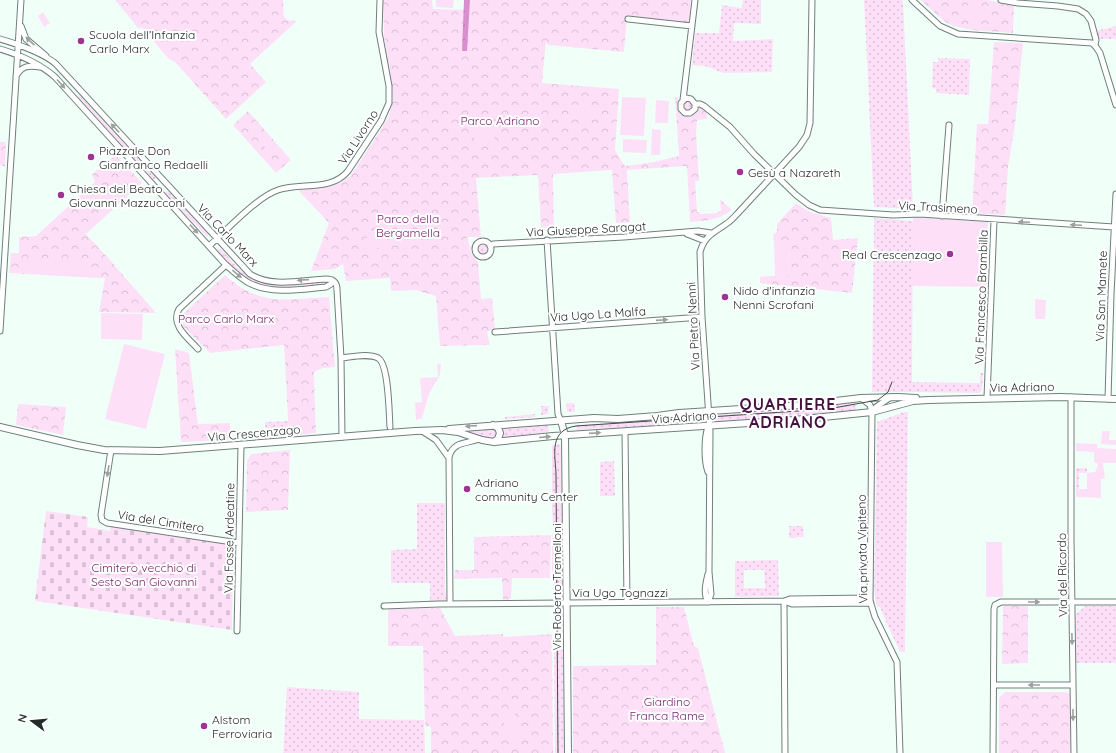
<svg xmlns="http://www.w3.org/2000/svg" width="1116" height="753" viewBox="0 0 1116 753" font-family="Quicksand,sans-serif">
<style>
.grass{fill:url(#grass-dots);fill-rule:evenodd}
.forest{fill:url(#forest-crowns)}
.cemetery{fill:url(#cemetery-stones)}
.garden{fill:#fedff8}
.water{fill:url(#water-ripples)}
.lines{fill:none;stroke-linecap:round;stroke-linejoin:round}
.minor-casing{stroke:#6d8179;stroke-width:7}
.tertiary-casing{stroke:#6d8179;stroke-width:8}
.minor{stroke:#fff;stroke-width:5}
.tertiary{stroke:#fff;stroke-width:6}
.tram{stroke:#414b47;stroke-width:1}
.oneway{fill:#9ca09e}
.poi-dot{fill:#9f3394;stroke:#fff;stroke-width:1.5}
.labels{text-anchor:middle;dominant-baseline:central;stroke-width:4;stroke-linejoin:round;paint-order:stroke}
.poi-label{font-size:12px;fill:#232c28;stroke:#fff;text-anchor:start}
.park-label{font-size:12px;fill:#751f6d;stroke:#fff}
.street-label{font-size:12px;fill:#232c28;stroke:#fff}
.district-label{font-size:16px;font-weight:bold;letter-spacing:1px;fill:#451140;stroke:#fff}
</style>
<defs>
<pattern id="grass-dots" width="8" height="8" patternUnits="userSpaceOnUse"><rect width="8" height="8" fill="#fedff8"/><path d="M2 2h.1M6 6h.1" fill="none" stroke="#d9c0d5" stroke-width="1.8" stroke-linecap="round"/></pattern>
<pattern id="forest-crowns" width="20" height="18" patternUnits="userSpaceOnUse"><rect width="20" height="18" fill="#fedff8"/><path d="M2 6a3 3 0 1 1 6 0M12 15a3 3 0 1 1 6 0" fill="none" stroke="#d9c0d5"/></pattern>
<pattern id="cemetery-stones" width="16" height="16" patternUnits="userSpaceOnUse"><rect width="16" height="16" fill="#fedff8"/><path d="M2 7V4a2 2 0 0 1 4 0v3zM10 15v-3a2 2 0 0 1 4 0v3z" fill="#d9c0d5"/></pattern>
<pattern id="water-ripples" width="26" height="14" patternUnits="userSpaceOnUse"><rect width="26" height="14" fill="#d98fcd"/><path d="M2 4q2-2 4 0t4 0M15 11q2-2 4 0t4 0" fill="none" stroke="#b075a6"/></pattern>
</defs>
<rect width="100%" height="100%" fill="#f1fff9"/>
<path class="grass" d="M743 0H761V24L734 23 733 41 773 39 772 72 723 73 705 66 692 65 695 33H719L722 5 742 8Z
M864 0H902L903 1 913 209 874 207Z
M1116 26V39H1098L1096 31Z
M938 58 970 59 969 95 936 93V89L932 88 933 62H938Z
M79 95 156 178 154 180 77 97Z
M691 100 694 107 688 112 683 109 682 104 685 101Z
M168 191 209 235 207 237 165 193Z
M874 218 913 221 912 382 980 383V373H983L982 388 980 393 912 392H872Z
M477 249a6 6 0 1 1 12 0a6 6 0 1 1-12 0Z
M855 401 856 410 817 416 714 422 715 415 735 414 745 412 816 407Z
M566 403H574L575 412H567Z
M541 406H549L548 414 541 415Z
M904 412H908L905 652H900L887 624 880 607 876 604 874 587 877 422Z
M535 414V417L505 419V417Z
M697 414 696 423 671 426 603 431V428L576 430 577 425 608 423 610 421C639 423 668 417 697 414Z
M288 421 289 436 266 438 265 422Z
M548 425 549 432 502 438 503 432 502 427Z
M494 428 497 432 496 437C487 443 472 434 463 431Z
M560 444 561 449 562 523H560V525H553L552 510V445Z
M614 461 615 496H600V462Z
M1076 468H1087V473H1079V489H1076Z
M417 503H445V592L446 593V602L430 604V583H391V550L417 549Z
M789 526H803L804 537 789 538Z
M555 528H562L563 592 556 590V592H554V576H552V539L553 531H555Z
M778 560 779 596 735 597V561ZM764 570 765 588H744V570Z
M1085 606H1116V663H1076V614Z
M556 614 561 616V643H556Z
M554 646H561V650H563L564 753H555Z
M287 687 359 692V719L424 720 425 753H283Z"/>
<path class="forest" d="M115 0H283L284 17 288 20 297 21 250 64 266 82 226 119 175 62 169 59 141 27 139 29Z
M383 0H432L433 9 469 10 470 0H691L689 23 627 16 624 52 548 45 546 41 542 83 619 89 615 150 625 166 654 162 679 156 675 97H678C678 102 676 106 679 110 685 120 695 115 700 107L707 113V119L697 120 696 134 699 181H695L697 212H700V214L718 213V211H721L720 199 732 210C719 220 706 221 690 222L687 166 627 170 630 222 616 223 612 170 553 174 554 227 541 228 538 175 476 178 481 237H467L472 254 478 262 481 299 492 298 495 328 487 332 490 345 440 346 436 296 415 290 391 291 390 278 346 281 343 264 335 269 311 271 329 223 298 190C316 188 337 189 351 175L376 137 389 116 393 99 384 36Z
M921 0H987L1014 5 1013 33C994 31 964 32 947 23 938 17 929 7 921 0Z
M994 42 1023 43 1015 125 1008 167 1005 215 972 213 977 124H988Z
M248 111 291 160 276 173 233 125Z
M0 142H6L5 167 0 165Z
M116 155 142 183 86 234 110 260 156 313 99 312 105 278 9 273 11 253H19V237L36 236 95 182 92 174Z
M796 203 810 212 831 218 833 240 858 238 852 293 760 283V277L789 275 788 244H774L773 235 777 231V224Z
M220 248C229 257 237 269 248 276 268 290 303 282 326 281V284C301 286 269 293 246 279 235 272 226 260 217 250Z
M225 275C260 307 286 299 329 297L335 367 323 368 314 372 316 433 289 436 284 345 210 353 183 326 182 317 184 313Z
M175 349 189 353 198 424 230 423 231 440 181 442Z
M18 404 66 407 63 435 16 425Z
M290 450 288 510 246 512 247 461 251 454Z
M551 535 550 578H512L511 599 503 600 502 578 454 579 455 570H474V537Z
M1003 606H1028V663L1002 664Z
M656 607H684L694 646 698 648 725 753H573V666L656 665Z
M440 608 455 636 503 634V637L552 634 553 753H431V727L425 726 423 646H388V611L389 609H391Z
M1005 692H1066L1071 694V753H999V700L1000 697Z
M361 749 375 753H327L331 750 349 751Z"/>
<path class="cemetery" d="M46 511 88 517 87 527 110 531 111 525 233 544 232 630 35 601Z"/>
<path class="garden" d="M436 0H454L453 8 436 7Z
M966 5 986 9 983 21 963 17Z
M43 12 50 23 44 27 38 16Z
M622 97 646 98 644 136 620 135Z
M656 100 669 101 668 123H655Z
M580 108 598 110 597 116 579 113Z
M493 122 495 144 475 145 473 124Z
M652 129 661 130 660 155H651Z
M264 136 276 149 271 154 259 140Z
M623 139 647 140 646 153 623 152Z
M913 217 988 222 986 287 912 286Z
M385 234 387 246 366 250 364 238Z
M774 244H788L789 275 775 276Z
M25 260 86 263V268L101 269 100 278 24 274Z
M1035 299 1046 300 1045 319H1035Z
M242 311 243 323 223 325 222 313Z
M101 313 143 314 142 340 101 339Z
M275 322 276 333 259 334 258 323Z
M124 344 165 354 146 429 105 419Z
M437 364H441L440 375 429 394 422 418 416 420 415 403 422 402 420 378 438 377Z
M1103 431H1110L1109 440H1116V445L1101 444 1102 432Z
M1076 443 1097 444V448L1116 449V463H1103L1105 479H1101V498L1076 497V489H1087V473L1095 472 1098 466 1097 463 1094 462V452L1076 451Z
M986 542H1002L1003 597H986Z
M514 712 523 733 511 738 502 718Z"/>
<path class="water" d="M464 0H470L467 51H462Z"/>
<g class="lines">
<defs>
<path id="minor" d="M912 0 940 26 958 34 1092 43 1096 47 1100 53 1116 105
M1001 0 1018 3 1058 6 1078 9 1086 14 1091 21 1096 40 1095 45
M628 19 692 26
M21 26 26 39 46 56
M0 39C17 44 42 52 56 64L250 274C272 288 301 280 326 279 334 279 337 283 337 290L341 358 342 437
M0 49C20 55 39 63 55 77L226 265C233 271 240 278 249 283 272 295 302 289 326 287L331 284 332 280
M16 76C22 66 28 65 40 67
M683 100 695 0
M695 104V109L690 113H685L681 109V103L686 98 691 99 695 104H700L704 106 730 127 754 154 796 195 809 205 820 210 893 215 920 214 1114 227
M942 216 949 125
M687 234 705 241
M547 240 558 414 561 421
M475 249a8 8 0 1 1 16 0a8 8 0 1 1-16 0Z
M209 246C227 230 257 197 278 190 301 182 331 192 348 171L381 121 389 103V86L379 32 380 0
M490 246 493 244 624 237 698 231 711 233
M0 331 21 0
M495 332 702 317
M198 349C188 338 170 325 179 309L226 265
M341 358C352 357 368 353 378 358 389 364 389 414 390 427
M1071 397V539L1074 753
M861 398 870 405 872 412 870 601 875 617 897 662 900 753
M987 398 994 220
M1108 399 1111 294 1116 194
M872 412 876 407 891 397
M422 431 436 440 449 458
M625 432 627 602
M111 450 101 515 102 520 107 523 239 543
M708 472C704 461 704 438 708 427
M784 601 785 753
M784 601 790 599 870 598
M708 602 711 594 709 572 710 432 702 317 700 252C705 235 714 233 726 224 731 221 734 217 738 213L799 147 807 135 810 123 812 0
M708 602C703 594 706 582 708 574
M450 604 449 457C453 441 467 444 479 439
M384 606 439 604 784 601 792 604 871 603
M237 631 241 446
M994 685H1073
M993 753 994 609 995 605 1001 602H1116"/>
<path id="tertiary" d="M561 421 565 435 568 753
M493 425 498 428 500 433 498 439 494 442
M0 427 77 445 104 450 160 451 415 431 442 430 458 432 482 440 494 442 553 436 794 420 872 412 913 401 928 400 1060 397 1116 399
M449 429 594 418 618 419 657 416 679 413 802 405 861 398 898 397 916 398"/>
</defs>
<use href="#minor" class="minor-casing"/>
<use href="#tertiary" class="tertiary-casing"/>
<use href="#minor" class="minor"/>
<use href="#tertiary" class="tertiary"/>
<path class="tram" d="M558 753 556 473C555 454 549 430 576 426L828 409 878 400 888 392 892 382"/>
</g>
<defs><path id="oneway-solid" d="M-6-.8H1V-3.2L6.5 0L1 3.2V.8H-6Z"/></defs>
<g class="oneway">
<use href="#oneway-solid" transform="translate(30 41) rotate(-137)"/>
<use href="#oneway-solid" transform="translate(61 84) rotate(48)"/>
<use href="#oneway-solid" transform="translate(115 128) rotate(-133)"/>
<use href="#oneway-solid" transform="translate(1024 222) rotate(-177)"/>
<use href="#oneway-solid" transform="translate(1076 225) rotate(-177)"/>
<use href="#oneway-solid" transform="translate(194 229) rotate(47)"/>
<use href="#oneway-solid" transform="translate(237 274) rotate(40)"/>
<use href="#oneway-solid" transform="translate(303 280) rotate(176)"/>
<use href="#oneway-solid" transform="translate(662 320) rotate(-4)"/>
<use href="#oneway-solid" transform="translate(471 426) rotate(176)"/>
<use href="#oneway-solid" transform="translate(595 433) rotate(-4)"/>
<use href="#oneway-solid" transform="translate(545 437) rotate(-5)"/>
<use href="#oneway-solid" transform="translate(108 471) rotate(99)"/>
<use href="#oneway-solid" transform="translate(1034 602)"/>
<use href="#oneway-solid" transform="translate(1072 639) rotate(89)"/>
<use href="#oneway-solid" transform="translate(1034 685) rotate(180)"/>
<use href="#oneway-solid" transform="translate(1073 715) rotate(89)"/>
</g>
<g class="poi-dot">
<circle cx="81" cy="41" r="4"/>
<circle cx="91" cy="157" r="4"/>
<circle cx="740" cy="172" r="4"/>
<circle cx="61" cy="195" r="4"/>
<circle cx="950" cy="254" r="4"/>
<circle cx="725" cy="297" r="4"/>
<circle cx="467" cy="489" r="4"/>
<circle cx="204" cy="726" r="4"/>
</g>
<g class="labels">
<g class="poi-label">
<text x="89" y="34">Scuola dell’Infanzia<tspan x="89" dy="14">Carlo Marx</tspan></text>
<text x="99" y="150">Piazzale Don<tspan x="99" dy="14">Gianfranco Redaelli</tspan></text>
<text x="748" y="172">Gesù a Nazareth</text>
<text x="69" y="188">Chiesa del Beato<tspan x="69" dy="14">Giovanni Mazzucconi</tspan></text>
<text x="942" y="254" text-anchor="end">Real Crescenzago</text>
<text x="733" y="290">Nido d'infanzia<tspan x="733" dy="14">Nenni Scrofani</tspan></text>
<text x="475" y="482">Adriano<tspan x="475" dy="14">community Center</tspan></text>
<text x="212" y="719">Alstom<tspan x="212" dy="14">Ferroviaria</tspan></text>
</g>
<g class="park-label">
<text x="500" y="120">Parco Adriano</text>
<text x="408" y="218">Parco della<tspan x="408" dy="14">Bergamella</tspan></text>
<text x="226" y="318">Parco Carlo Marx</text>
<text x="144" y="567">Cimitero vecchio di<tspan x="144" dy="14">Sesto San Giovanni</tspan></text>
<text x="667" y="701">Giardino<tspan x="667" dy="14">Franca Rame</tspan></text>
</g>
<g class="street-label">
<text transform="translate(358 137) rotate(-57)">Via Livorno</text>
<text transform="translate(938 207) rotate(3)">Via Trasimeno</text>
<text transform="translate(586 229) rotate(-3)">Via Giuseppe Saragat</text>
<text transform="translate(228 235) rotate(46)">Via Carlo Marx</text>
<text transform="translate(1101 296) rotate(-88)">Via San Mamete</text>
<text transform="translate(981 297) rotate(-88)">Via Francesco Brambilla</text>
<text transform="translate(598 314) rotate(-4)">Via Ugo La Malfa</text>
<text transform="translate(693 326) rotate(-93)">Via Pietro Nenni</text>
<text transform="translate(1022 387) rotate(-1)">Via Adriano</text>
<text transform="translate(684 417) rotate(-4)">Via Adriano</text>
<text transform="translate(254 433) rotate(-5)">Via Crescenzago</text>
<text transform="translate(161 521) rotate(9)">Via del Cimitero</text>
<text transform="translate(229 538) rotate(-89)">Via Fosse Ardeatine</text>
<text transform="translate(862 549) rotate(-91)">Via privata Vipiteno</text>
<text transform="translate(1062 575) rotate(-91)">Via del Ricordo</text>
<text transform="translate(556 587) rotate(-90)">Via Roberto Tremelloni</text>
<text x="620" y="592">Via Ugo Tognazzi</text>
</g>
<g class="district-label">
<text x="788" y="404">QUARTIERE<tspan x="788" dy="18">ADRIANO</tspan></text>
</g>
</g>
<g transform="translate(32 721) rotate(286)" stroke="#ffffff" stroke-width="3" paint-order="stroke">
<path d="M0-3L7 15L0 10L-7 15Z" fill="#232c28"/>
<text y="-6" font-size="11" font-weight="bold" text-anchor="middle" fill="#232c28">N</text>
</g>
</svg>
